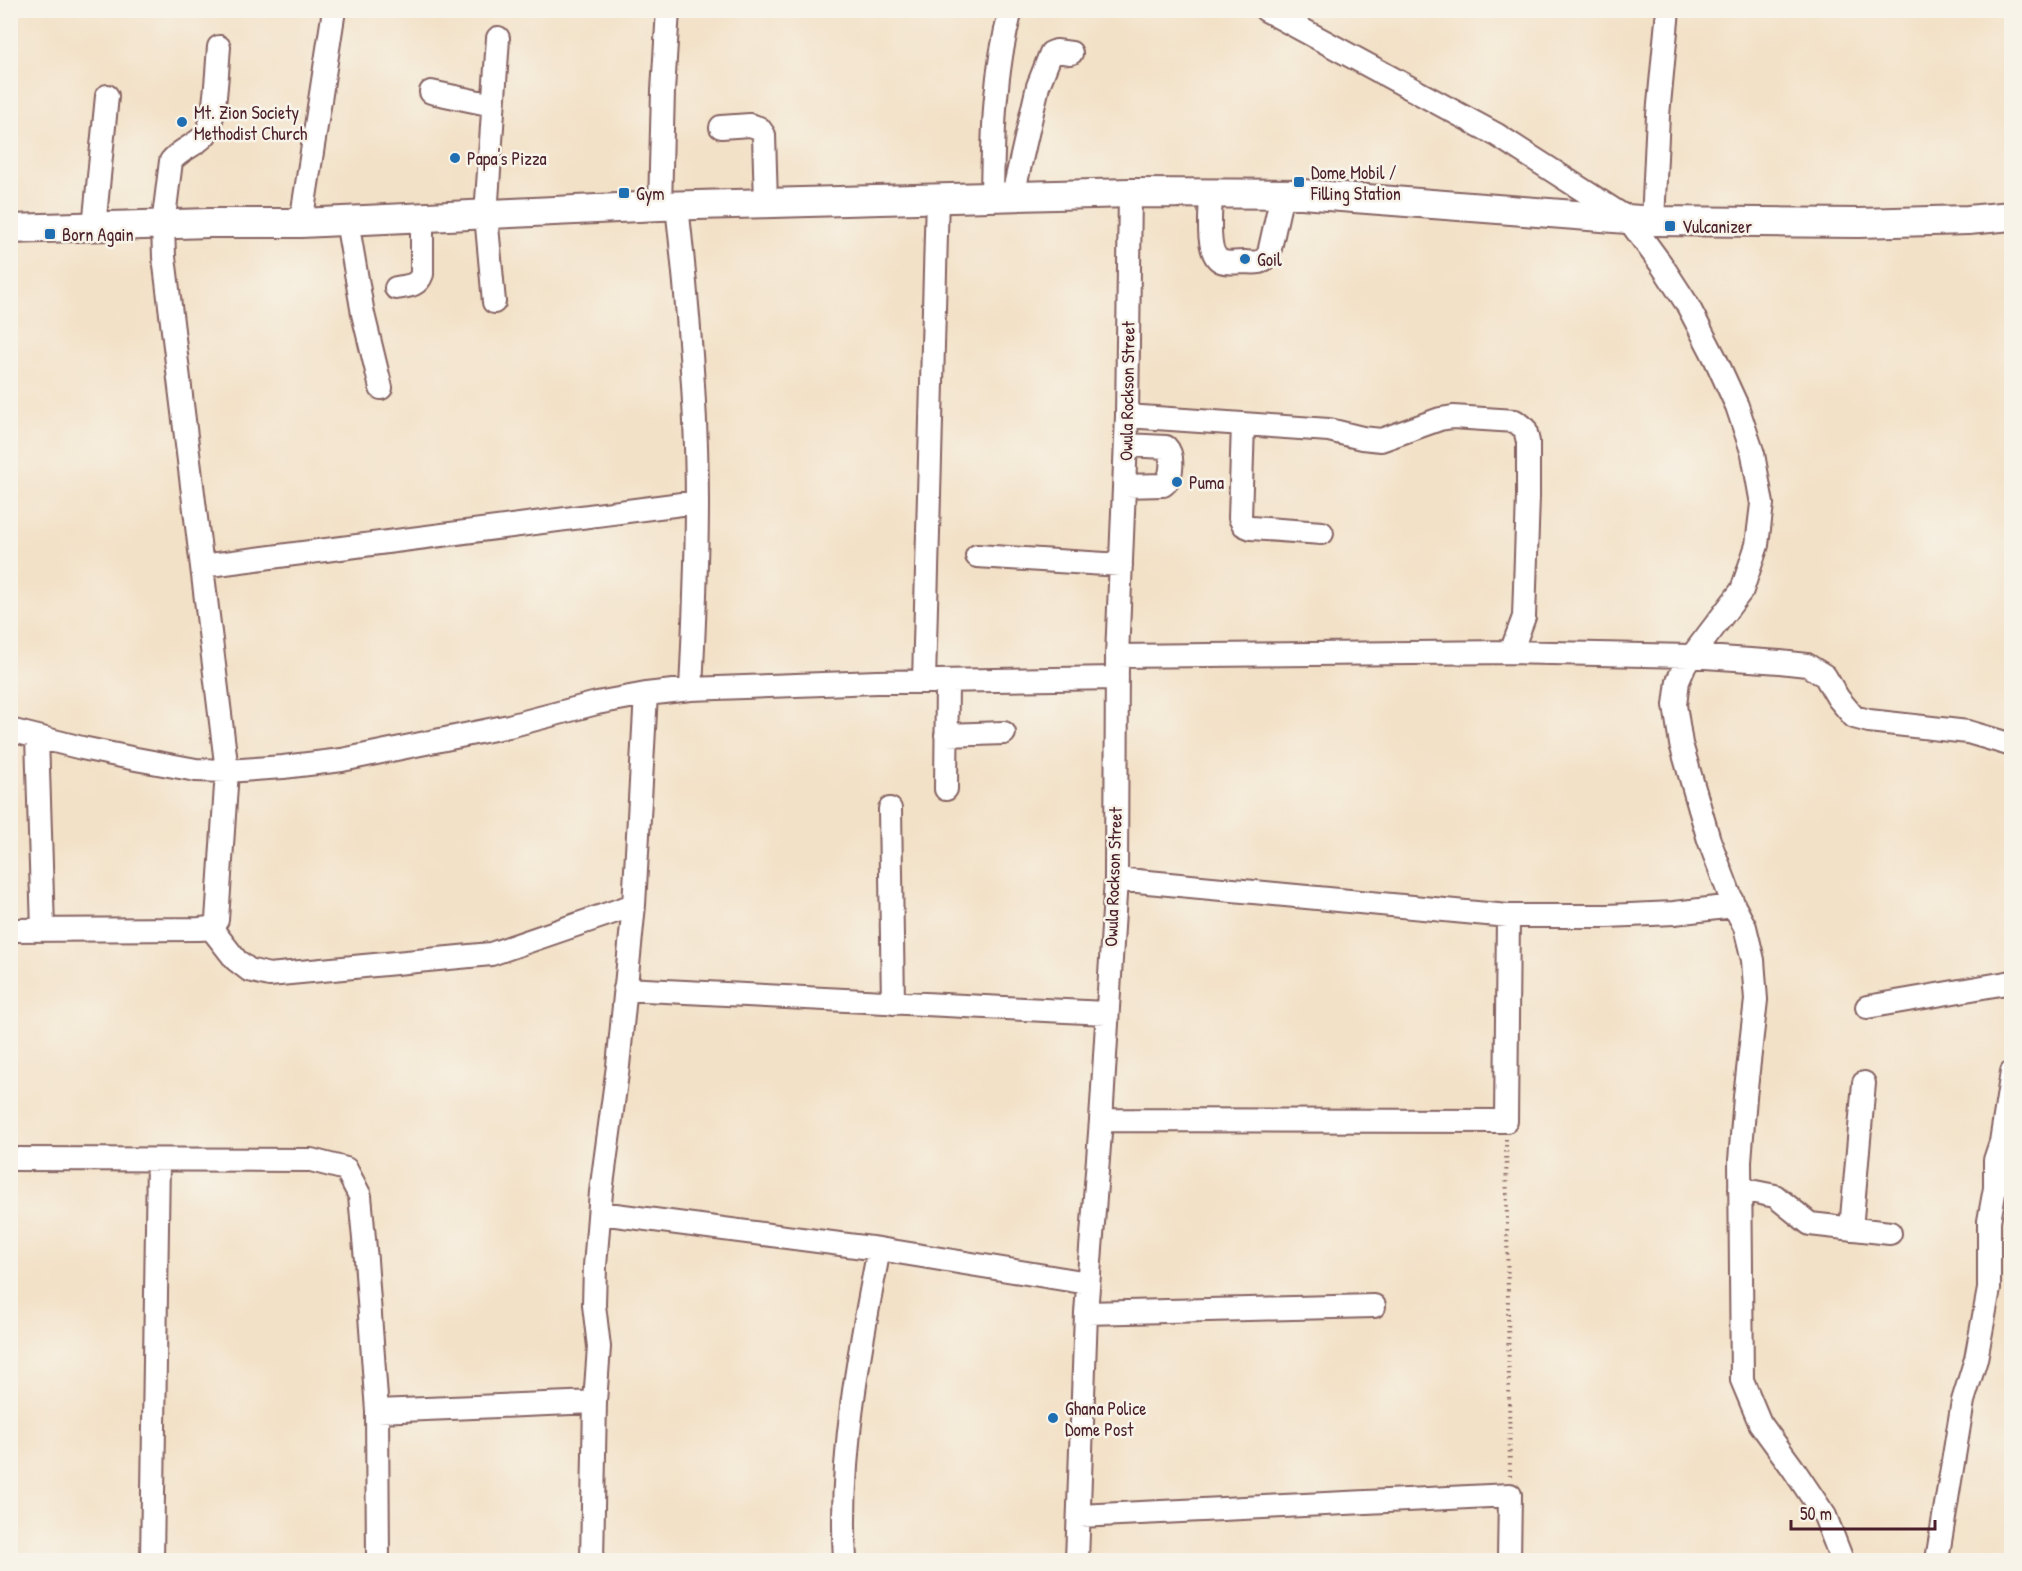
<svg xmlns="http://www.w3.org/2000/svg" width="2022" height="1571" viewBox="0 0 2022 1571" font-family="'Patrick Hand',sans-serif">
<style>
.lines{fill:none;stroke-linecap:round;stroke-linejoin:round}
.minor-casing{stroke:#856362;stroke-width:26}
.major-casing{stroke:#856362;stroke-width:32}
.path{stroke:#856362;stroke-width:4;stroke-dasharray:1.5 4.5;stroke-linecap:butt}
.minor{stroke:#fff;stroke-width:22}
.major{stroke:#fff;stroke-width:28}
.poi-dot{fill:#1f6fb2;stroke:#f7f3e8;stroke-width:2}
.labels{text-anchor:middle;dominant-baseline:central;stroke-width:5;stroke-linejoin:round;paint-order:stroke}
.poi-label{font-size:18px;fill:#4a1f2b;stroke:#f7f3e8;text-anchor:start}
.street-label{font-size:18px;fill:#4a1f2b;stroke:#f7f3e8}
</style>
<rect width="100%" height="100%" fill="#f7f3e8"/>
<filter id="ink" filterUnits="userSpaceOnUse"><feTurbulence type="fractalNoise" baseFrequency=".0167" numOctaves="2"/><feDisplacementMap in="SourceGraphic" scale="12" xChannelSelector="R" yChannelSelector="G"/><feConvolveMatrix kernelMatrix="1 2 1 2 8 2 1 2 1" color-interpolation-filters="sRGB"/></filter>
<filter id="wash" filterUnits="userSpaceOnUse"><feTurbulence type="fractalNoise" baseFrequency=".008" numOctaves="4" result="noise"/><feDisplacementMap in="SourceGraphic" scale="24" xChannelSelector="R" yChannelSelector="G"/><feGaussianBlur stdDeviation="1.35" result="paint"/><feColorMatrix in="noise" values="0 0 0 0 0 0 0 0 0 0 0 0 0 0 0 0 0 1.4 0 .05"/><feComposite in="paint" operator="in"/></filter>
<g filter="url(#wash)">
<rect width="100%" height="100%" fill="#f3e1c7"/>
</g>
<g filter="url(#ink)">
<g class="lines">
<defs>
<path id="minor" d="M1266 10 1497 135 1628 219 1661 264 1687 304 1715 358 1737 406 1753 454 1762 504 1757 545 1742 590 1685 665 1678 681 1675 705 1681 744 1709 840 1734 906 1745 927 1753 960 1756 1000 1745 1097 1740 1161 1742 1380 1760 1423 1792 1467 1825 1516 1842 1560
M431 92 493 105
M721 127 750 125 759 128 764 135 766 203
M1211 193C1211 209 1205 253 1221 261 1227 264 1238 262 1245 262 1256 263 1263 264 1269 253L1282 194
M992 195C993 133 994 71 1011 10
M1013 195 1038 86 1051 53 1056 51 1071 53
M660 206 663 91 668 10
M677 206C688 304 697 403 697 502 697 564 694 627 691 689
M347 221 363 314 381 388
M1653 221 1658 115 1668 10
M301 223 334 10
M94 227 107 96
M396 288C408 286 418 286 422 274V218
M494 302 486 215 498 38
M1127 416 1329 430 1362 438 1381 440 1440 419 1453 417 1515 421 1525 429 1528 442V496L1524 617 1511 652
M1243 424 1240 518 1244 525 1251 528 1322 533
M1124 486 1163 485C1173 479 1174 455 1166 447L1126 445
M977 556 1121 565
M202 566 697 502
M1117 656 1511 652 1690 656 1780 662 1807 665 1825 676 1838 698 1854 717 1869 721 1968 732 2012 745
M924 681C927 520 934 358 937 197
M10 730 82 748 136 759 196 770 227 771 283 767 342 760 509 726 597 703 646 694 691 689 877 682 1117 678
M946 735 1004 733
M37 737 43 929
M946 789 947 681
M890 809 893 1003
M1116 879 1508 916H1607L1674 913 1734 906
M211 928 236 960 249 970 269 975 491 954 634 905
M10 930 199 929 211 928 217 920 227 771 164 257 163 225 171 161C181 149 195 146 205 135 216 122 217 66 219 47
M625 989 1106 1013
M1867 1007 2012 982
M1101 1120 1506 1121 1508 916
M2001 1142 2012 1072
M10 1159 311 1160 346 1169 360 1196 366 1260 377 1411 378 1560
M1740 1189 1775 1196 1810 1224 1890 1233
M600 1213 879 1249 1088 1283
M1851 1229 1864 1083
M1086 1313 1374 1306
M377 1411 595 1402
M1079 1516 1510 1495 1509 1560
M152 1560 158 1161
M592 1560 595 1402 599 1347 594 1305 595 1266 601 1192 618 1066 634 905 646 694
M845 1560C839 1456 859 1352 879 1249
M1077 1560 1086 1313 1101 1120 1116 879 1117 656 1127 416 1130 193
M1937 1560 1963 1401 1976 1359 1989 1289V1221L1995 1188V1160L2001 1142 2012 1136"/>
<path id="major" d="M10 229 210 223H301L660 206 1130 193 1302 194 1653 221 1858 223 1968 220 2012 216"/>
</defs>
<use href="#minor" class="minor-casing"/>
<use href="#major" class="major-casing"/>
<path class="path" d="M1506 1139 1510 1476"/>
<use href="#minor" class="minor"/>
<use href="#major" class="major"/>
</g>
</g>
<g class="poi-dot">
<circle cx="182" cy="122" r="6"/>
<circle cx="455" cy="158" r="6"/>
<rect x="1293" y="176" width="12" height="12" rx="3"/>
<rect x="618" y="187" width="12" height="12" rx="3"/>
<rect x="1664" y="220" width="12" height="12" rx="3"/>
<rect x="44" y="228" width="12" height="12" rx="3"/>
<circle cx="1245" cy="259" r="6"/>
<circle cx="1177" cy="482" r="6"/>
<circle cx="1053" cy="1418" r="6"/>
</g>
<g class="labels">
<g class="poi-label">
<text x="194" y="112">Mt. Zion Society<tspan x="194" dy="21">Methodist Church</tspan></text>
<text x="467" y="158">Papa's Pizza</text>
<text x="1311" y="172">Dome Mobil /<tspan x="1311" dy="21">Filling Station</tspan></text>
<text x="636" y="193">Gym</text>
<text x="1682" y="226">Vulcanizer</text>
<text x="62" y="234">Born Again</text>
<text x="1257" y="259">Goil</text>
<text x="1189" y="482">Puma</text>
<text x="1065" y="1408">Ghana Police<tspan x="1065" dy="21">Dome Post</tspan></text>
</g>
<g class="street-label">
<text transform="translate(1127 391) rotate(-89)">Owula Rockson Street</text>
<text transform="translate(1113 877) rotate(-88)">Owula Rockson Street</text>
</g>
</g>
<rect width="2022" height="1571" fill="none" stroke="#f7f3e8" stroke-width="36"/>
<path d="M1791 1520v9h144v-9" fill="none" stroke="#4a1f2b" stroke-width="3"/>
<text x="1800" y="1520" font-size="18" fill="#4a1f2b" stroke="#f7f3e8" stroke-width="4.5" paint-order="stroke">50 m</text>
</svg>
